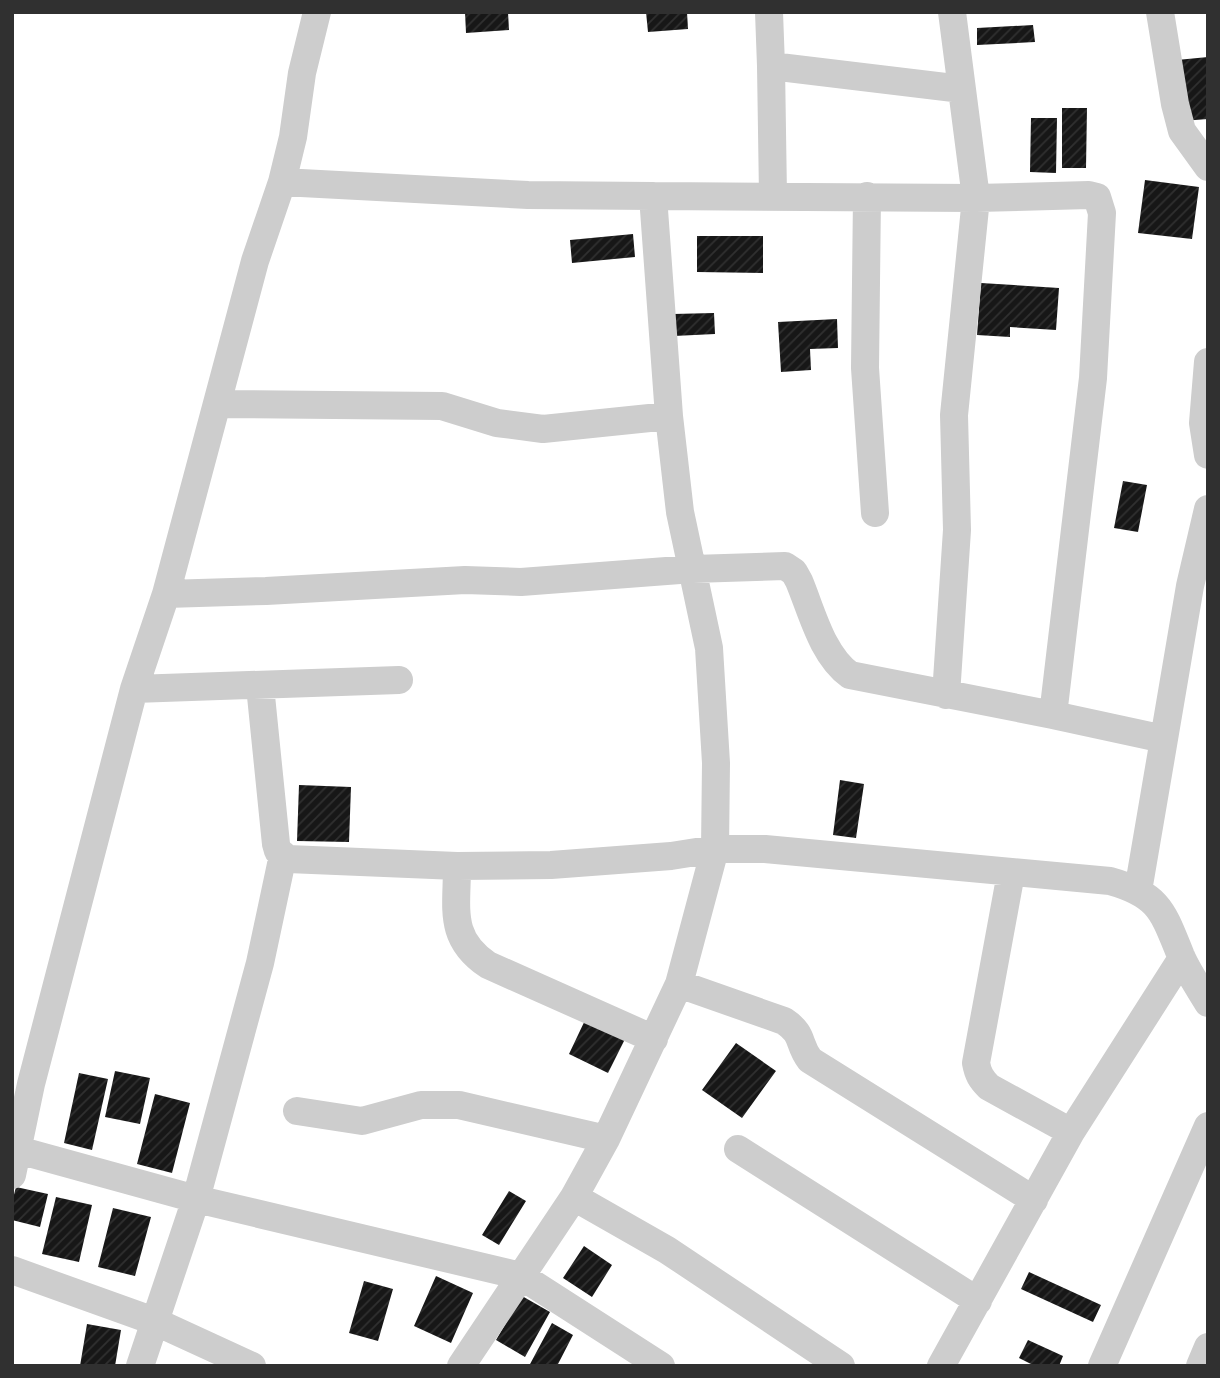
<svg xmlns="http://www.w3.org/2000/svg" width="1220" height="1378" viewBox="0 0 1220 1378" font-family="'Nunito Sans',sans-serif">
<style>
.building{fill:url(#building-hatch)}
.lines{fill:none;stroke-linecap:round;stroke-linejoin:round}
.minor{stroke:#cdcdcd;stroke-width:28}
</style>
<defs>
<pattern id="building-hatch" width="6" height="6" patternUnits="userSpaceOnUse" patternTransform="scale(1.75)"><rect width="6" height="6" fill="#171717"/><path d="M-1 1l2-2M0 6l6-6M5 7l2-2" fill="none" stroke="#303030"/></pattern>
</defs>
<rect width="100%" height="100%" fill="#fff"/>
<path class="building" d="M465 12H508L509 30 466 33Z
M646 12H687L688 29 648 32Z
M1033 25 1035 42 977 45V28Z
M1208 57V119L1182 121 1177 60Z
M1062 108H1087L1086 168H1062Z
M1031 118H1057L1056 173 1030 172Z
M1145 180 1199 187 1192 239 1138 233Z
M633 234 635 257 572 263 570 240Z
M697 236H763V273L697 272Z
M981 283 1059 288 1056 330 1010 327V337L977 335Z
M714 313 715 334 674 336 673 314Z
M837 319 838 348 810 349 811 370 781 372 778 322Z
M1123 481 1147 485 1138 532 1114 528Z
M840 780 864 784 856 838 833 835Z
M299 785 351 787 349 842 297 841Z
M587 1016 627 1035 608 1073 569 1054Z
M736 1043 776 1071 742 1118 702 1090Z
M115 1071 150 1078 140 1124 105 1117Z
M79 1073 108 1079 92 1150 64 1143Z
M155 1094 190 1103 172 1173 137 1164Z
M16 1187 48 1194 40 1227 12 1220V1202Z
M509 1191 526 1201 499 1245 482 1235Z
M56 1197 92 1205 79 1262 42 1254Z
M113 1208 151 1217 135 1276 98 1267Z
M584 1246 612 1265 592 1297 563 1278Z
M1029 1272 1101 1305 1093 1322 1021 1289Z
M436 1276 473 1293 451 1343 414 1326Z
M364 1281 393 1289 378 1341 349 1333Z
M522 1296 550 1312 525 1357 496 1340Z
M552 1323 573 1335 557 1366H529Z
M87 1324 121 1330 115 1366H80Z
M1028 1340 1063 1356 1059 1366H1035L1019 1358Z"/>
<g class="lines">
<path class="minor" d="M769 12 771 66 962 89
M1160 12 1175 104 1182 131 1208 167
M771 66 773 196
M282 182 528 195 653 196
M867 196 865 368 875 513
M1208 362 1203 423 1208 455
M218 404 442 406 497 423 543 429 669 416
M166 594 266 591 465 580 521 582 693 569 785 566 794 572 799 581C812 612 822 655 850 675L1053 715
M260 686 276 844 278 851 288 859 457 866 551 865 671 856 715 849H765L1110 881C1160 895 1163 912 1181 956 1188 972 1199 988 1208 1003
M134 689 399 680
M946 695 957 530 954 415 976 198 952 12
M457 866C457 909 448 938 488 965L654 1039
M1011 873 976 1063C978 1074 981 1079 989 1087L1071 1132
M1138 891 1164 739
M679 984 784 1021C805 1035 797 1043 810 1060L1034 1200
M297 1111 362 1121 421 1105H459L606 1139
M738 1149 978 1301
M18 1150 196 1199 521 1276 661 1366
M12 1175 31 1084 134 689 166 594 255 261 282 182 293 137 302 73 317 12
M574 1197 667 1250 841 1366
M12 1270 154 1321 252 1366
M140 1366 196 1199 260 963 283 855
M461 1366 574 1197 606 1139 679 984 715 849 716 763 709 648 680 512 669 416 653 196 976 198 1089 195 1097 197 1102 213 1093 378 1053 715 1164 739 1190 586 1208 509
M941 1366 1071 1132 1182 958
M1102 1366 1208 1126
M1200 1366 1208 1347"/>
</g>
<rect width="1220" height="1378" fill="none" stroke="#303030" stroke-width="28"/>
</svg>
